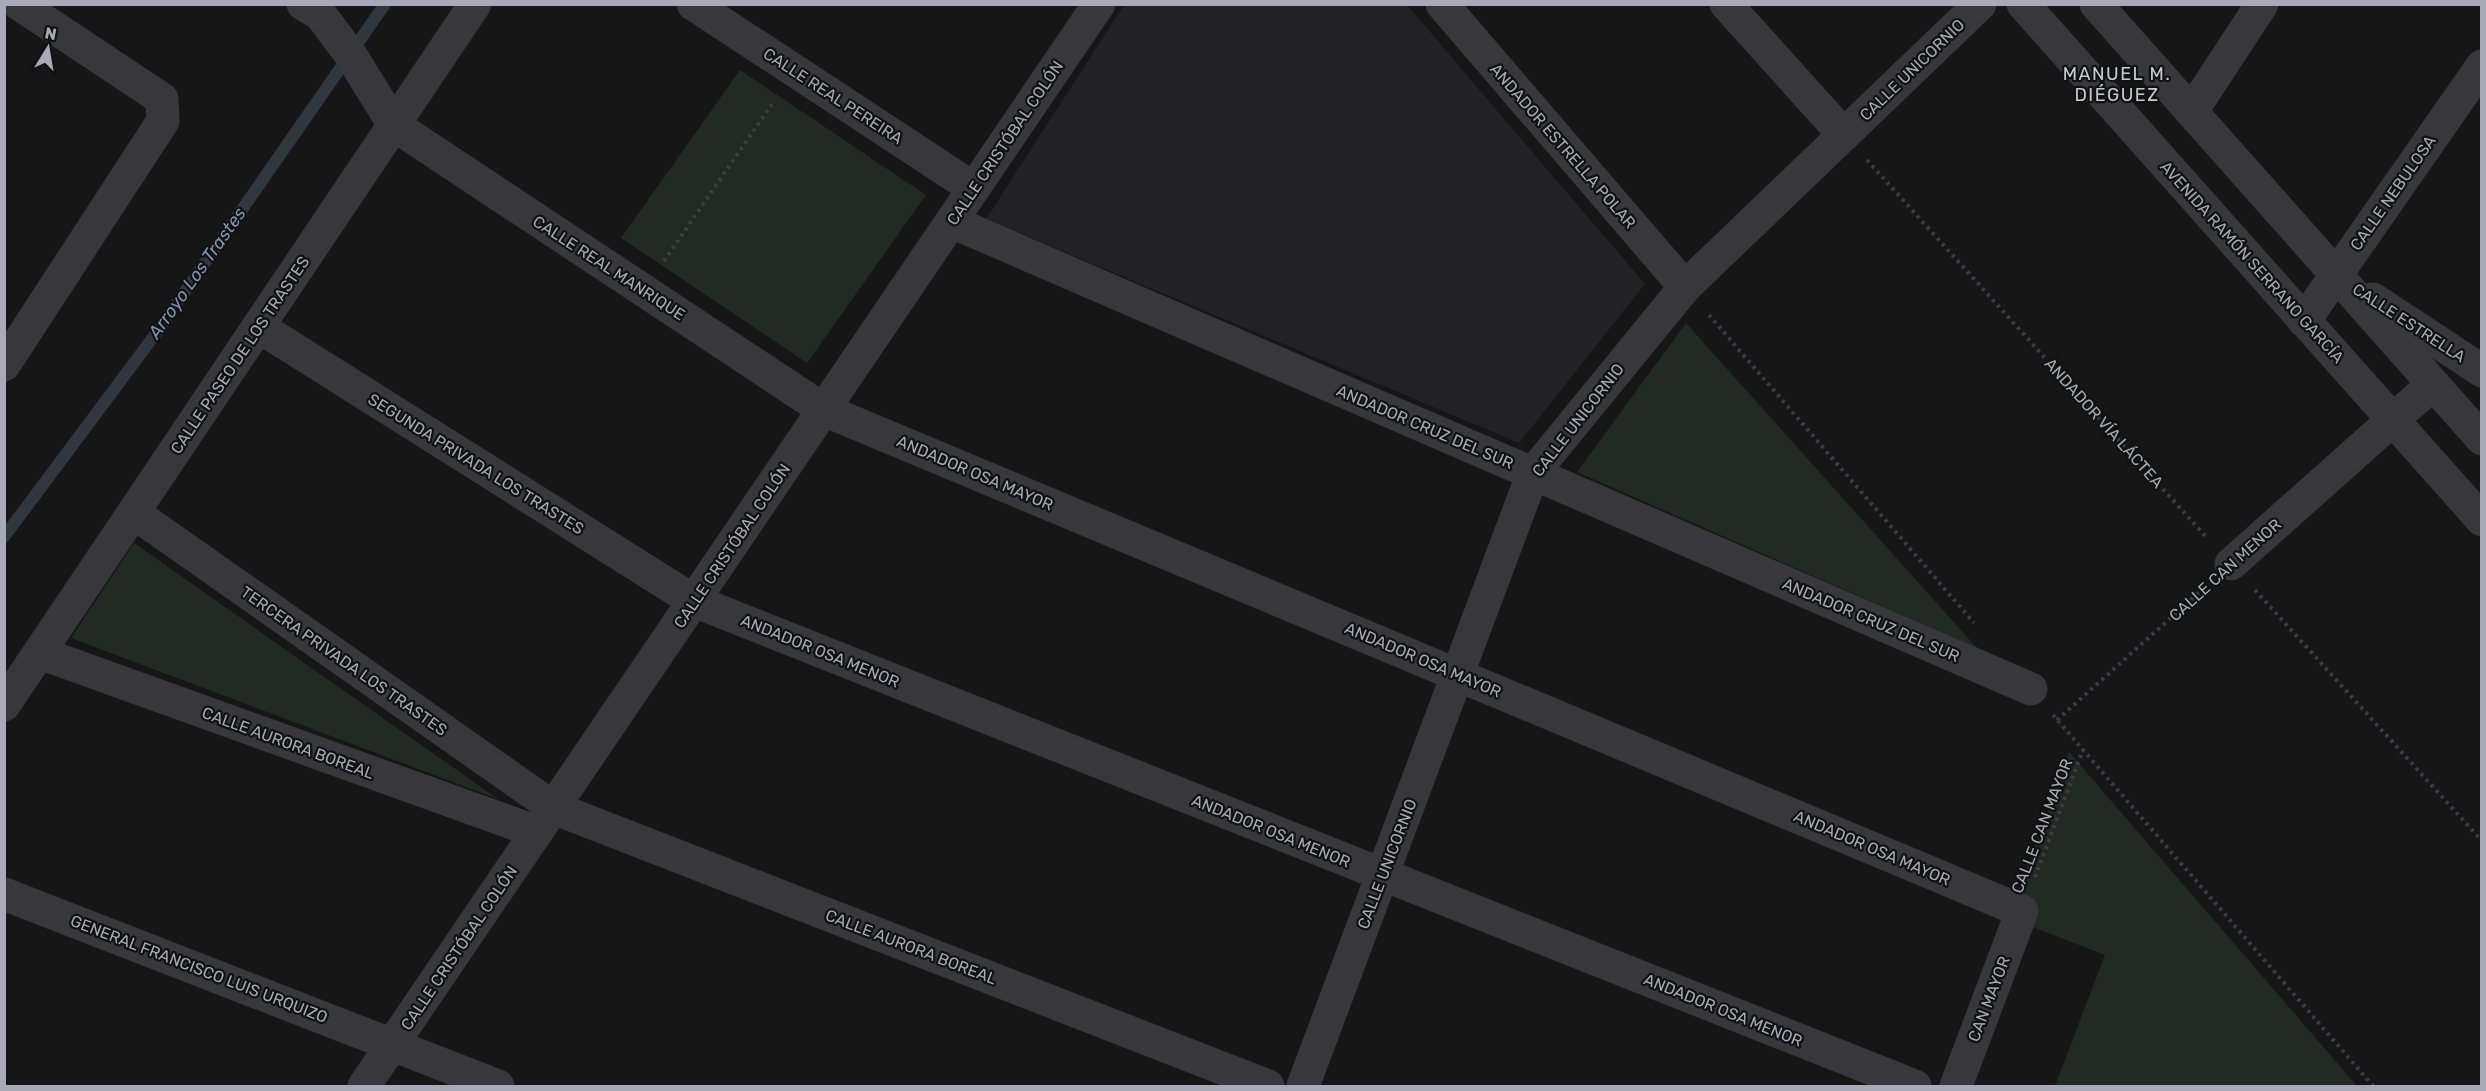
<svg xmlns="http://www.w3.org/2000/svg" width="2486" height="1091" viewBox="0 0 2486 1091" font-family="Rubik,sans-serif">
<style>
.built{fill:#222224}
.green{fill:#222a24}
.lines{fill:none;stroke-linecap:round;stroke-linejoin:round}
.stream{stroke:#30373f;stroke-width:12}
.path{stroke:#3d3e43;stroke-width:4;stroke-dasharray:3 4.5;stroke-linecap:butt}
.minor{stroke:#37373c;stroke-width:33}
.labels{text-anchor:middle;dominant-baseline:central;stroke-width:4.5;stroke-linejoin:round;paint-order:stroke}
.street-label{font-size:16px;fill:#a8abb7;stroke:#111112}
.neighbourhood-label{font-size:18px;letter-spacing:1.5px;fill:#c9cbd3;stroke:#111112}
.water-label{font-size:18px;font-style:italic;fill:#8295af;stroke:#111112}
</style>
<rect width="100%" height="100%" fill="#161617"/>
<path class="built" d="M1124 5H1407L1645 284 1519 443 986 219Z"/>
<path class="green" d="M740 70 926 195 807 363 621 238Z
M1686 323 1977 648 1577 472Z
M134 543 498 799 71 638Z
M2069 752 2357 1086H2055L2105 955 2009 918Z"/>
<g class="lines">
<path class="stream" d="M4 537 154 336 385 4"/>
<path class="path" d="M1867 160 2207 538
M664 261 774 101
M1709 315 1974 623
M2255 590 2482 841
M2053 715 2373 1086
M2057 720 2204 588
M2035 877 2083 750"/>
<path class="minor" d="M303 4 320 14 350 54 394 125 824 410 2022 911 1956 1086
M693 4 973 188
M1442 4 1685 287
M1726 4 1844 135
M2023 4 2482 520
M2096 4 2482 439
M2192 111 2262 4
M952 222 2031 689
M2373 299 2482 371
M2304 321 2482 66
M259 327 694 601 1915 1086
M4 365 163 121 162 99 19 4
M134 513 554 808 1268 1086
M2231 564 2433 384
M40 653 537 832
M4 705 475 4
M4 894 498 1086
M364 1086 1099 4
M1303 1086 1533 473 1685 287 1980 4"/>
</g>
<g class="labels">
<g class="street-label">
<text transform="translate(1912 70) rotate(-44)">CALLE UNICORNIO</text>
<text transform="translate(833 96) rotate(33)">CALLE REAL PEREIRA</text>
<text transform="translate(1005 143) rotate(-56)">CALLE CRISTÓBAL COLÓN</text>
<text transform="translate(1563 146) rotate(49)">ANDADOR ESTRELLA POLAR</text>
<text transform="translate(2393 193) rotate(-55)">CALLE NEBULOSA</text>
<text transform="translate(2252 262) rotate(48)">AVENIDA RAMÓN SERRANO GARCÍA</text>
<text transform="translate(609 268) rotate(33)">CALLE REAL MANRIQUE</text>
<text transform="translate(2409 323) rotate(33)">CALLE ESTRELLA</text>
<text transform="translate(240 355) rotate(-56)">CALLE PASEO DE LOS TRASTES</text>
<text transform="translate(1578 420) rotate(-52)">CALLE UNICORNIO</text>
<text transform="translate(2104 423) rotate(48)">ANDADOR VÍA LÁCTEA</text>
<text transform="translate(1425 427) rotate(23)">ANDADOR CRUZ DEL SUR</text>
<text transform="translate(476 464) rotate(32)">SEGUNDA PRIVADA LOS TRASTES</text>
<text transform="translate(975 473) rotate(23)">ANDADOR OSA MAYOR</text>
<text transform="translate(732 546) rotate(-56)">CALLE CRISTÓBAL COLÓN</text>
<text transform="translate(2225 570) rotate(-42)">CALLE CAN MENOR</text>
<text transform="translate(1871 620) rotate(23)">ANDADOR CRUZ DEL SUR</text>
<text transform="translate(820 651) rotate(22)">ANDADOR OSA MENOR</text>
<text transform="translate(1423 660) rotate(23)">ANDADOR OSA MAYOR</text>
<text transform="translate(344 661) rotate(35)">TERCERA PRIVADA LOS TRASTES</text>
<text transform="translate(288 743) rotate(20)">CALLE AURORA BOREAL</text>
<text transform="translate(2042 826) rotate(-69)">CALLE CAN MAYOR</text>
<text transform="translate(1271 831) rotate(22)">ANDADOR OSA MENOR</text>
<text transform="translate(1872 848) rotate(23)">ANDADOR OSA MAYOR</text>
<text transform="translate(1387 864) rotate(-69)">CALLE UNICORNIO</text>
<text transform="translate(911 947) rotate(21)">CALLE AURORA BOREAL</text>
<text transform="translate(459 948) rotate(-56)">CALLE CRISTÓBAL COLÓN</text>
<text transform="translate(199 969) rotate(21)">GENERAL FRANCISCO LUIS URQUIZO</text>
<text transform="translate(1989 999) rotate(-69)">CAN MAYOR</text>
<text transform="translate(1723 1010) rotate(22)">ANDADOR OSA MENOR</text>
</g>
<g class="neighbourhood-label">
<text x="2117" y="74">MANUEL M.<tspan x="2117" dy="21">DIÉGUEZ</tspan></text>
</g>
<g class="water-label">
<text transform="translate(197 273) rotate(-55)">Arroyo Los Trastes</text>
</g>
</g>
<rect width="2486" height="1091" fill="none" stroke="#a8abb7" stroke-width="12"/>
<g transform="translate(48 48) rotate(11)" stroke="#111112" stroke-width="4.5" paint-order="stroke">
<path d="M0-4.5L10 22L0 15L-10 22Z" fill="#a8abb7"/>
<text y="-9" font-size="16" font-weight="bold" text-anchor="middle" fill="#a8abb7">N</text>
</g>
</svg>
